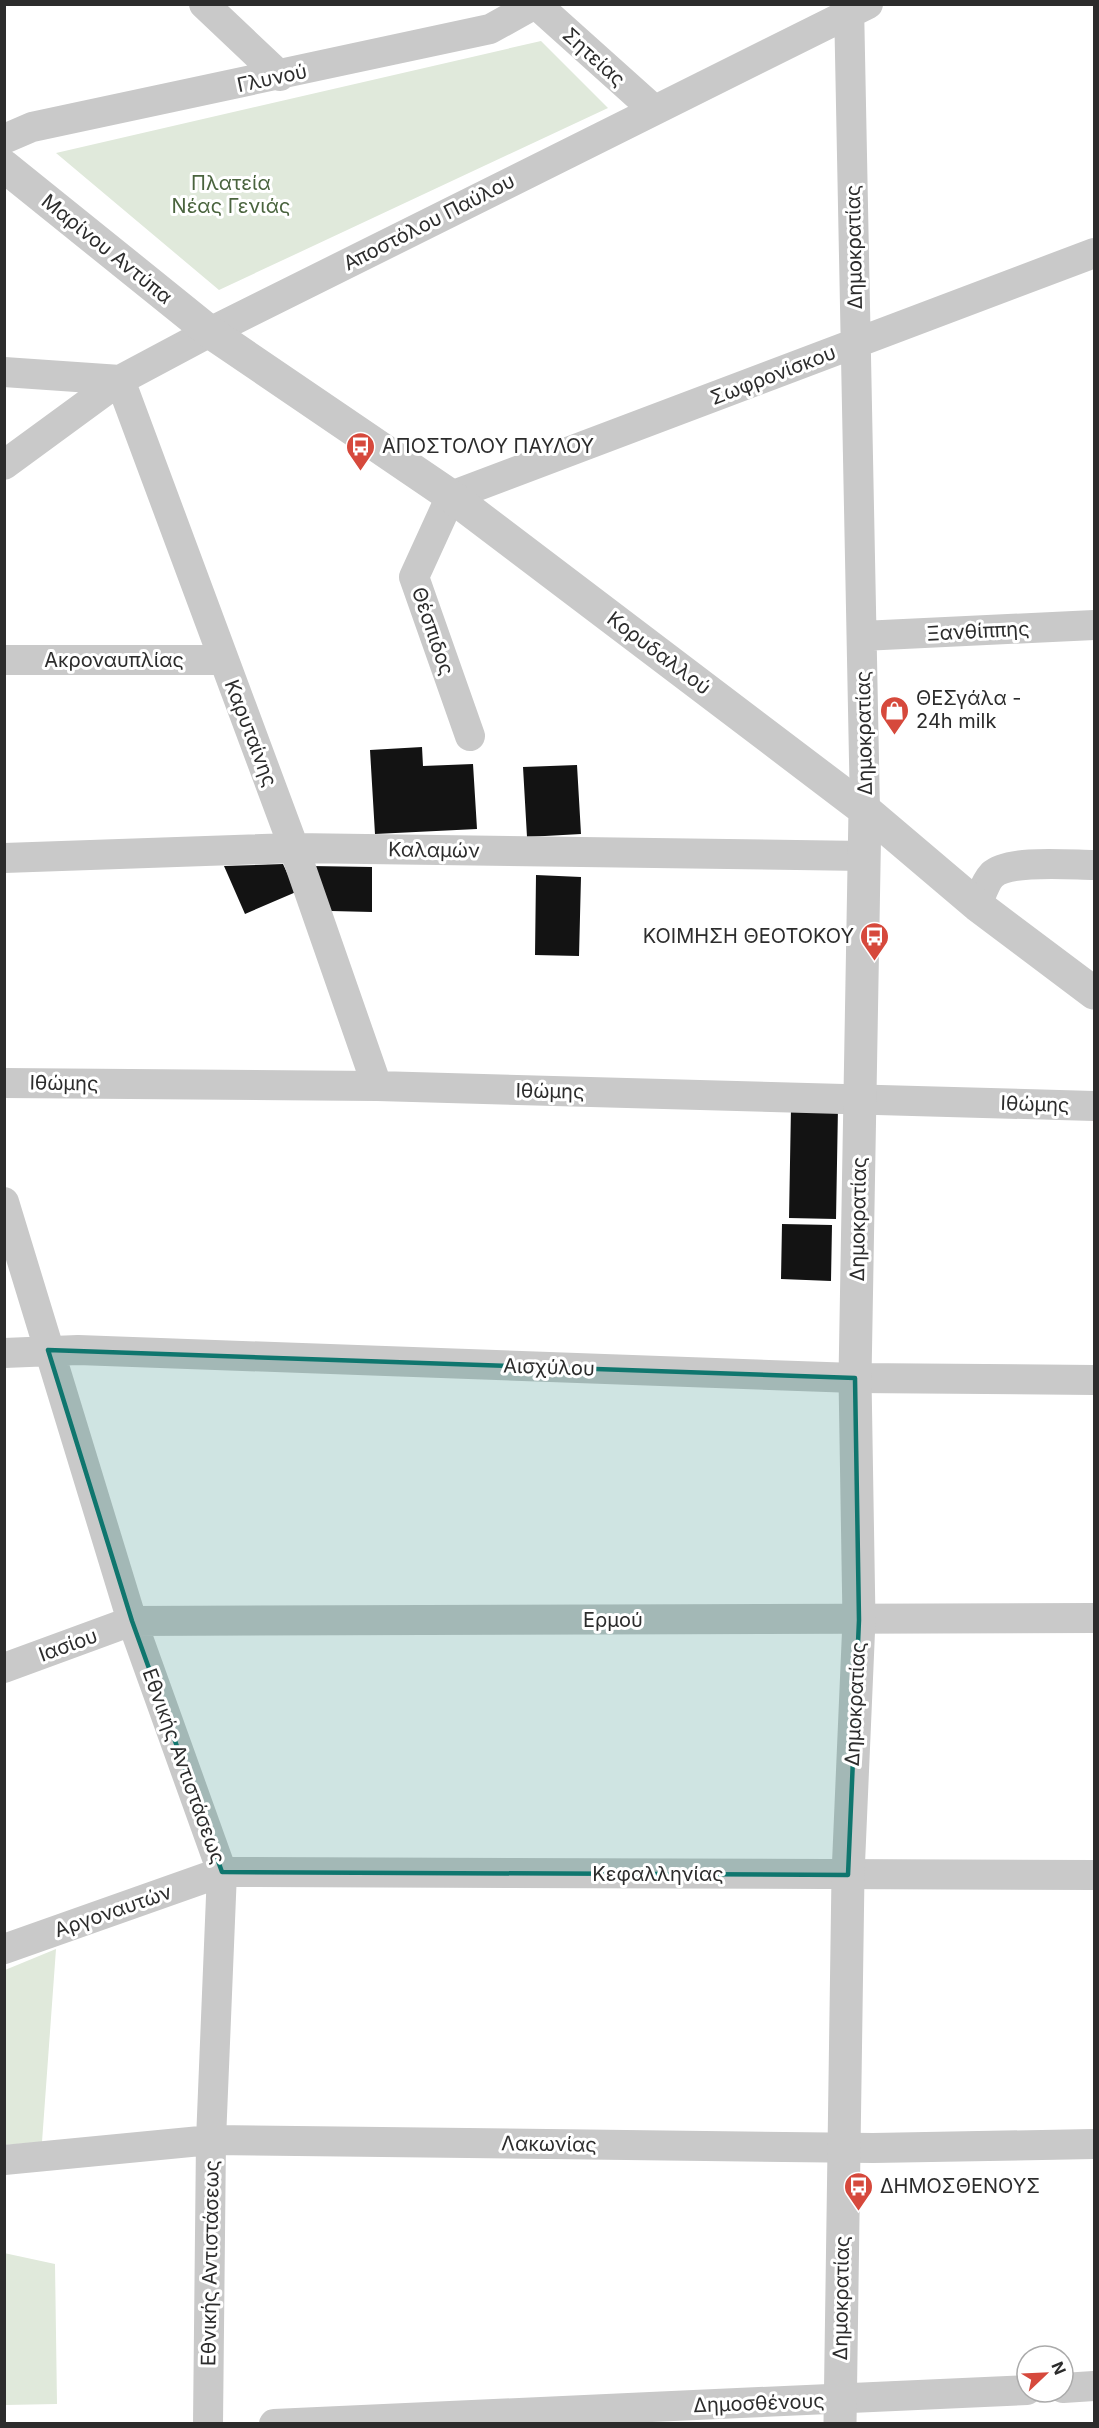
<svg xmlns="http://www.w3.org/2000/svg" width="1099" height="2428" viewBox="0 0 1099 2428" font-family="Inter,sans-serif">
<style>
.green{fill:#e0e9db}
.building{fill:#131313}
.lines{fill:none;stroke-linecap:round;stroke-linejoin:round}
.minor{stroke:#c9c9c9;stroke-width:30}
.tertiary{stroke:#c9c9c9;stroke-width:33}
.marked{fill:#0f766e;fill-opacity:0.2;stroke:#0f766e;stroke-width:4.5;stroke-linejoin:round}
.labels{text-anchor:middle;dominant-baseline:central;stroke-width:6;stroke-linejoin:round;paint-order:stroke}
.street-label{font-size:20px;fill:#2c2c2c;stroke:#fff}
.park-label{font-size:20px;fill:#4a643e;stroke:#fff}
.poi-label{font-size:20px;fill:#2c2c2c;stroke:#fff;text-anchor:start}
</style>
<rect width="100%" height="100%" fill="#fff"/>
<path class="green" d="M541 41 608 108 219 290 56 153Z
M56 1949 42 2142 5 2145V1970Z
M4 2253 55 2264 57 2404 5 2405Z"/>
<path class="building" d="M422 747 423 766 473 764 477 829 375 834 370 750Z
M577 765 581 834 527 837 523 767Z
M283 864 296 892 245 914 224 866Z
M311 866 372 867V912L331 911Z
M536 875 581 877 579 956 535 955Z
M791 1107H838L836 1219 789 1218Z
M782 1224 832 1225 831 1281 781 1279Z"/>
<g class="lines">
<path class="minor" d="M204 4 280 76
M536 4 653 109
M849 4 865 810
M4 139 32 127 490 29 535 4
M4 372 120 380 294 848 377 1086
M4 465 120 380 210 332 868 4
M862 636 1094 625
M4 660H223
M470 736 414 577 451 496 1094 253
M4 858 294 848 865 856
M977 905C981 896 985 882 992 875 1009 859 1071 865 1094 865
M4 1083 377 1086 1094 1106
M4 1202 132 1621 222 1872 211 2140 208 2424
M4 1353 78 1350 855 1378 1094 1380
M4 1668 132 1621 1094 1618
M4 1949 222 1872 1094 1875
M4 2160 211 2140 873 2148 1094 2144
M1063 2388 1094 2386
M274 2424 1027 2390"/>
<path class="tertiary" d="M4 166 210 332 451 496 865 810 977 905 1094 993
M840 2424 848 1875 859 1620 855 1378 865 810"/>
</g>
<path class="marked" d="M48 1350 855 1378 859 1620 848 1875 222 1872 132 1621Z"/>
<defs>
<symbol id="bus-pin" viewBox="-11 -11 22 30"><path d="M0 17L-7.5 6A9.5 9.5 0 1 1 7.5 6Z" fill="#d6493c" stroke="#fff"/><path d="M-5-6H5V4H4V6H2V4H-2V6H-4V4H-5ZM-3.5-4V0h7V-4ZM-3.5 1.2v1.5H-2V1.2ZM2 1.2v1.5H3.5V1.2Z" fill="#fff"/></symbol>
<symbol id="shop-pin" viewBox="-11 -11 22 30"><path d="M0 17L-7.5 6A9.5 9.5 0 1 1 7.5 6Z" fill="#d6493c" stroke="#fff"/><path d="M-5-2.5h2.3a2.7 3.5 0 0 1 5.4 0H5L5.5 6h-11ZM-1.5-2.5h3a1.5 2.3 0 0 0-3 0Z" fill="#fff"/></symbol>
</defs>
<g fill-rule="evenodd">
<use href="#bus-pin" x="344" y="430" width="33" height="45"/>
<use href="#shop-pin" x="878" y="694" width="33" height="45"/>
<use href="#bus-pin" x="858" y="920" width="33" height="45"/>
<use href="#bus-pin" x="842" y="2170" width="33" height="45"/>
</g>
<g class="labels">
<g class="street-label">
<text transform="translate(594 57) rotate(42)">Σητείας</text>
<text transform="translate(272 78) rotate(-12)">Γλυνού</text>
<text transform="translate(429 222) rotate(-27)">Αποστόλου Παύλου</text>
<text transform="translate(854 247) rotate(-91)">Δημοκρατίας</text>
<text transform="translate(107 249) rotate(39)">Μαρίνου Αντύπα</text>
<text transform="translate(773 375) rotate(-21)">Σωφρονίσκου</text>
<text transform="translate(433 631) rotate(71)">Θέσπιδος</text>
<text transform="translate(978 631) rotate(-3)">Ξανθίππης</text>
<text transform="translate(659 653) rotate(37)">Κορυδαλλού</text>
<text x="114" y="660">Ακροναυπλίας</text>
<text transform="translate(251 733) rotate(69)">Καρυταίνης</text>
<text transform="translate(864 733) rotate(-91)">Δημοκρατίας</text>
<text transform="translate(434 850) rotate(1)">Καλαμών</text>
<text transform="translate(64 1083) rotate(1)">Ιθώμης</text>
<text transform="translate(550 1091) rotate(1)">Ιθώμης</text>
<text transform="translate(1035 1104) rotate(2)">Ιθώμης</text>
<text transform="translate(858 1219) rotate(-89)">Δημοκρατίας</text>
<text transform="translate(549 1367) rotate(2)">Αισχύλου</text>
<text x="613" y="1620">Ερμού</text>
<text transform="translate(68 1645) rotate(-20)">Ιασίου</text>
<text transform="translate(855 1704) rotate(-87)">Δημοκρατίας</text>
<text transform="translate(184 1766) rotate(70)">Εθνικής Αντιστάσεως</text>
<text x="658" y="1874">Κεφαλληνίας</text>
<text transform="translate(113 1911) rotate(-19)">Αργοναυτών</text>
<text transform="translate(549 2144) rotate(1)">Λακωνίας</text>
<text transform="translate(210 2263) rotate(-89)">Εθνικής Αντιστάσεως</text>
<text transform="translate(841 2298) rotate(-89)">Δημοκρατίας</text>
<text transform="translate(759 2403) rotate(-2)">Δημοσθένους</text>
</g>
<g class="park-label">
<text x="231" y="183">Πλατεία<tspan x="231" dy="23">Νέας Γενιάς</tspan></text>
</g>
<g class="poi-label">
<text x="382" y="446">ΑΠΟΣΤΟΛΟΥ ΠΑΥΛΟΥ</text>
<text x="916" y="698">ΘΕΣγάλα -<tspan x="916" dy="23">24h milk</tspan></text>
<text x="854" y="936" text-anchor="end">ΚΟΙΜΗΣΗ ΘΕΟΤΟΚΟΥ</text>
<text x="880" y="2186">ΔΗΜΟΣΘΕΝΟΥΣ</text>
</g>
</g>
<rect width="1099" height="2428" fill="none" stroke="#2c2c2c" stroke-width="12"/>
<g transform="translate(1045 2374) rotate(67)"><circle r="28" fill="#ffffff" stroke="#ababab" stroke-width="1.5"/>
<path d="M0-4.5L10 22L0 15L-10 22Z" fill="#d6493c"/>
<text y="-9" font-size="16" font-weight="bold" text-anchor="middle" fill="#2c2c2c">N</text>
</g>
</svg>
